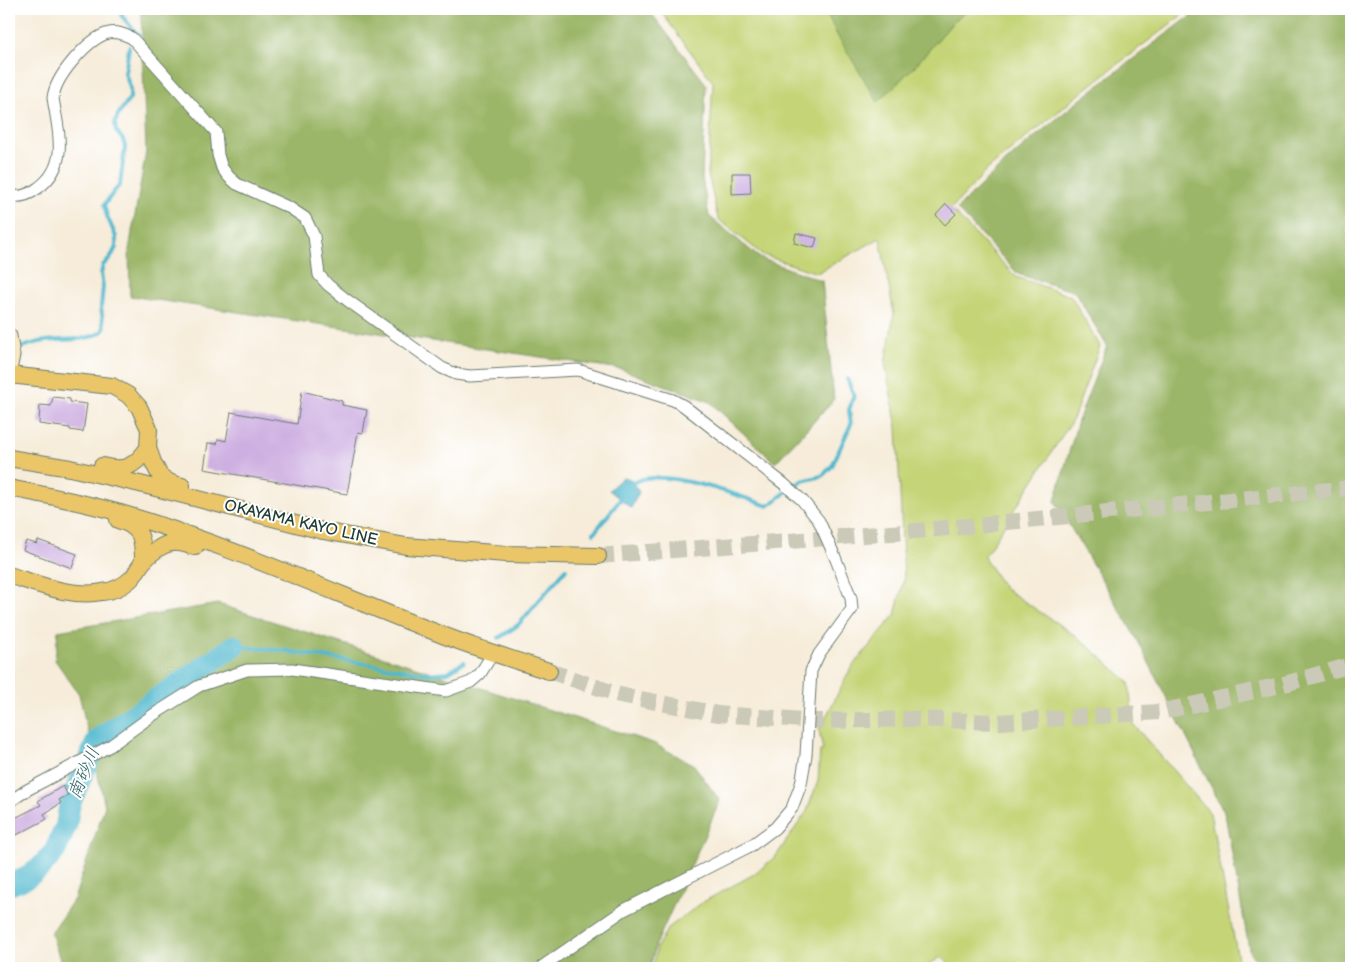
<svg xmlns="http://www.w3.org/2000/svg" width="1360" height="977" viewBox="0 0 1360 977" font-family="'Balsamiq Sans','Klee One',sans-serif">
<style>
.green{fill:#c4d476;stroke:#728855}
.forest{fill:#9bb667;stroke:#5d7a4e}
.water{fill:#50b8ce;stroke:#387a81}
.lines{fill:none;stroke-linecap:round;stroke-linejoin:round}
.stream{stroke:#50b8ce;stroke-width:4}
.river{stroke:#50b8ce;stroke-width:22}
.building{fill:#cdafe1}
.primary-tunnel{stroke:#cbc9b8;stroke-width:16;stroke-dasharray:16 8;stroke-linecap:butt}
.street-casing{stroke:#6a7a6e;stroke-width:13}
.secondary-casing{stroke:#6a7a6e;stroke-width:17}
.primary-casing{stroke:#6a7a6e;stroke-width:18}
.street{stroke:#fff;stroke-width:11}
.secondary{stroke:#f7e8c3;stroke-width:15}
.primary{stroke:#eac669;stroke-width:16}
.labels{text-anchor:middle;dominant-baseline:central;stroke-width:4;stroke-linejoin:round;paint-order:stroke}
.street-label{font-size:16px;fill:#1f3d34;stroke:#fff}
.water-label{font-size:18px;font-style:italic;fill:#2e6262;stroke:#fff}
</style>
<rect width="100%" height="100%" fill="#fff"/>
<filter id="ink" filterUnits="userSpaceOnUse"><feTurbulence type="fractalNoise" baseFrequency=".02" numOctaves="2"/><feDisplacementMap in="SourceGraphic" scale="10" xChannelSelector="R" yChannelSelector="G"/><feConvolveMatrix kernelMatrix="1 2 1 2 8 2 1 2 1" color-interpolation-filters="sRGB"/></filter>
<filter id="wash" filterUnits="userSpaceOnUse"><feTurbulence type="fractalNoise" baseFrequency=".0096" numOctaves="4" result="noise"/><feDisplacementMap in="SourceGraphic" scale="20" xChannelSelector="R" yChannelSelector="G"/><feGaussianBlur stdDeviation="1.12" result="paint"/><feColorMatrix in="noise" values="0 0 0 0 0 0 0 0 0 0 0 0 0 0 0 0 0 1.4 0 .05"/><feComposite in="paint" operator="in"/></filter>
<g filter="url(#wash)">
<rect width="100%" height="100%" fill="#f6ecd9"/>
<path class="green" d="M659 9H1190L1097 80 988 169 951 209 1016 277 1071 296 1100 346 1073 419 984 557 1004 588 1079 638 1129 682 1133 724 1210 813 1238 959 1246 968H956L941 957 924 968H653L657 947 668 928 703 902 756 873 776 856 807 811 818 781 820 751 823 750 819 730 851 668 895 615 904 579 897 427 885 364 894 314 880 238 817 273 763 255 718 219 708 174 713 82Z"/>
<path class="forest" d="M141 9H648L706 84 702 178 709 216 760 258 822 281 834 400 775 463 710 402 621 369 130 296 129 250 146 152Z
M825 9H970L954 21 915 66 878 102 837 35Z
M1200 9H1351V458L1349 460 1351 479V968H1271L1250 954 1225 814 1137 639 1055 501 1078 421 1107 346 1075 292 1018 274 957 209C1030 134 1116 72 1200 9Z
M218 604 653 743 694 765 720 801 655 947 650 968H63L51 933 74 899 105 806 79 694 55 660 58 631Z"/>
<path class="water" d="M623 477 630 479 639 492 631 508 609 490Z"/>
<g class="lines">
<path class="stream" d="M124 9 121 15 138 35
M16 350C25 346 36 342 46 341 62 339 94 342 104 329L101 307 103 287 101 274 103 265 110 259 116 247V237L107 216 104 205 120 184 125 147 123 140 116 131 115 123 118 115 130 98V87L125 73 129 47
M797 484 802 481 822 476 832 466 851 424 849 410 854 395 847 379
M630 486C649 462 743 497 768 506L785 493
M594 533 623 496
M499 638 518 625 566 569
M234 646 286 651 430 674 448 672 464 662"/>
<path class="river" d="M9 885 26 878 40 868 55 851 66 826 70 803 98 739 234 646"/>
</g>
<g id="blocks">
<path class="building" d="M732 173H750L751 193 732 194Z
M946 204 956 214 945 225 936 215Z
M796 233 817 238 814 248 794 243Z
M302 391 342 401V405L367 410 363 433 358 432 347 494 204 469 208 443 217 444 218 439 226 441 231 412 297 424Z
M53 397 70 399V402L87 404 83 432 70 430V428L39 424 40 405 51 406Z
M38 540 77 554 72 568 23 550 26 541 37 544Z
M63 786 68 795 59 800 61 803 44 814 47 819 9 839V821L41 805 38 801Z"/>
</g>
</g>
<g filter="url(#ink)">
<use href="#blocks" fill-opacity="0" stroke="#6a7a6e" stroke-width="1"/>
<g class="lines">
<path class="primary-tunnel" d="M598 556 916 531 1351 488
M549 671 620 695 718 714 818 721 913 719 1000 722 1160 712 1281 685 1351 665"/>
<defs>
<path id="street" d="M9 196C20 198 29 195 38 188 70 165 58 131 53 98 55 77 88 38 109 33 117 31 125 35 132 38L216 132 218 155 222 168 229 177 237 184 290 208 305 218 314 236 319 275 328 285 347 300 442 368 456 374 470 376 578 370 673 400 684 406 784 484 802 500 819 521 835 557 851 598 852 609 819 654 811 671 806 755 801 784 792 808 775 828 752 845 624 910 540 968
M9 802 27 790 110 746 153 715 199 686 247 670 292 669 446 691 471 682 480 674 493 653"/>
<path id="secondary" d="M9 336 12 355 9 370"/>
<path id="primary" d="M9 375 112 386 128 395 139 407 149 429 148 448 153 462 160 476 171 483 182 486
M9 458 70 468 140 484 323 531 406 546 506 554 598 556
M102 466C125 472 134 467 148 448
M9 488C46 495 83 502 120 513 227 544 331 592 435 632 472 647 511 659 549 671
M118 520C143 527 143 540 143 562
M9 575C38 584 71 598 102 592 114 591 125 585 133 577 137 572 139 566 144 561 150 554 162 544 172 543 180 542 187 545 195 547"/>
</defs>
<use href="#street" class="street-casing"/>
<use href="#secondary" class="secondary-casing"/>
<use href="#primary" class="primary-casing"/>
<use href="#street" class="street"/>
<use href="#secondary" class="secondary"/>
<use href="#primary" class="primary"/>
</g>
</g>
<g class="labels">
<g class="street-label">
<text transform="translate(301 523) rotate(13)">OKAYAMA KAYO LINE</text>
</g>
<g class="water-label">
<text transform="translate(84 773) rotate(-67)">南砂川</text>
</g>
</g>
<rect width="1360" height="977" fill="none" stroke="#fff" stroke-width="30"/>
</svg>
